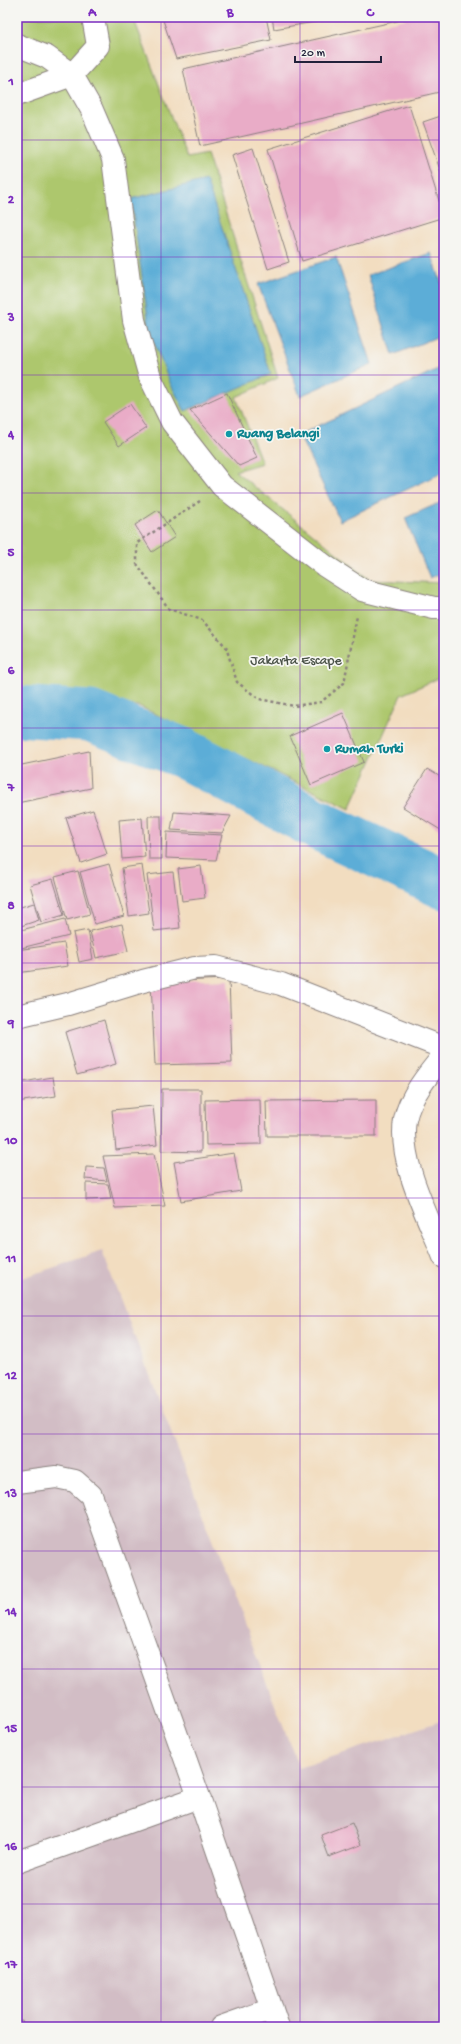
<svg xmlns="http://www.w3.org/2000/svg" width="461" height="2044" viewBox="0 0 461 2044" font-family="'Gochi Hand',sans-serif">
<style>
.industrial{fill:#d2bdc5}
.green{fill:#adc76d;stroke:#687454}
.water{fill:#5cadd7;stroke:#3f6889}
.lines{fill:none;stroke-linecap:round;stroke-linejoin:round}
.river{stroke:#5cadd7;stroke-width:51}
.building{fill:#e9acc7}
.minor-casing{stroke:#8a807e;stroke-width:24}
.path{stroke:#8a807e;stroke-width:2.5;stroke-dasharray:3 3;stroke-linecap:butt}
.minor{stroke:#fff;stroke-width:22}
.grid{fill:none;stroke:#7b2cbf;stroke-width:1;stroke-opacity:0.55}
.culture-dot{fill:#0f9aa8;stroke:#f6f6f2;stroke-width:1.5}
.labels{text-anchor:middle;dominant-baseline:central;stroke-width:3.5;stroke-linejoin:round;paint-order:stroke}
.culture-label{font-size:14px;font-weight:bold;fill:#0d838f;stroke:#f6f6f2;text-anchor:start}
.park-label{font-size:14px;fill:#4c544a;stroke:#f6f6f2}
.neatline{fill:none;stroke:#7b2cbf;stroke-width:1.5}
.grid-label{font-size:13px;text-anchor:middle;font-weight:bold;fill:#7b2cbf}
</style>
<rect width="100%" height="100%" fill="#f6f6f2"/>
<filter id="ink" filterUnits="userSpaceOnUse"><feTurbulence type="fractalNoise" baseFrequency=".025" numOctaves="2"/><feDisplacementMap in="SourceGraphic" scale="8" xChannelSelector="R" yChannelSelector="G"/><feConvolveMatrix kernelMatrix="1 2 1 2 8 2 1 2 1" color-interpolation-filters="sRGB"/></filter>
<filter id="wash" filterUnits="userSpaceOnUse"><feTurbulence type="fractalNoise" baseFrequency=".012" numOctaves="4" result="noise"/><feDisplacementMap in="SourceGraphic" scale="16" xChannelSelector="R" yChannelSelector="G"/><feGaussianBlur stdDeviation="0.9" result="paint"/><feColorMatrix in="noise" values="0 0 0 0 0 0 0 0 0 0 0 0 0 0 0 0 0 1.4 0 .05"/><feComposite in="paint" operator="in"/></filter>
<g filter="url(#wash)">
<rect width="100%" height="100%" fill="#f2ddc0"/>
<path class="industrial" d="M102 1251 299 1768 444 1720V2027H17V1280Z"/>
<path class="green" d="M17 17H133L187 158 207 154 278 378 236 397 262 463 235 471 370 580 444 583V676L401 695 350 809 139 706 17 700Z"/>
<path class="water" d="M206 180 271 374 185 411 171 385 150 333 131 199Z
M431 253 444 290V334L393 355 368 275Z
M336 257 372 364 300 396 258 284Z
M444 366V472L340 521 299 435Z
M444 501V572L430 578 405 518Z"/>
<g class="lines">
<path class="river" d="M17 711 90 716 183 753 322 827 444 884"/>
</g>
<g id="blocks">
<path class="building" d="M162 17H266L271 40 176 59Z
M272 17H337L338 18 274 29Z
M415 17H444V91L200 146 183 69Z
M409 105 444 217 302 261 268 149Z
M444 115V181L423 122Z
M253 148 289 262 268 269 232 155Z
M227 393 257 458 239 466 190 410Z
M130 404 146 428 119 446 103 422Z
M158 510 175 537 152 552 135 525Z
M343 713 364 762 311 785 290 736Z
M89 751 91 788 17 803V766Z
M427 769 444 779V832L403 807Z
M93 810 107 854 81 863 66 818Z
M174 812 231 816 222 833 171 830Z
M148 816H161L162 859H149Z
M142 818 145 857 122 859 119 820Z
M167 832 222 835 216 860 166 858Z
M109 864 124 916 95 924 80 872Z
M142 865 149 913 129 916 122 868Z
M201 866 205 898 182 901 178 869Z
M78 871 90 914 67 920 55 877Z
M173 872 180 928 154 931 147 875Z
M53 879 64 915 41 922 30 885Z
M34 903 39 920 21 926 17 908Z
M65 919 69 936 17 949V931Z
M122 924 128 951 96 958 90 931Z
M88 930 93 959 79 962 73 933Z
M64 943 68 966 17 973V950Z
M229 979 232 1063 155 1065 151 982Z
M104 1020 116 1064 77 1075 65 1032Z
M53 1077 56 1096 17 1102V1083Z
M162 1089H201V1152L161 1151Z
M260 1099 261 1144 206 1145 205 1100Z
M376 1100V1136H267L266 1101Z
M153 1106 157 1145 116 1150 112 1110Z
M234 1153 241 1191 181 1201 174 1162Z
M154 1154 165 1206 115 1208 103 1156Z
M86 1167 104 1168 107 1181 85 1179Z
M86 1183 108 1184 111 1199 86 1200Z
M352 1823 361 1845 329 1857 321 1835Z
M22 2021 24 2027H17V2022Z"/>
</g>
</g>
<g filter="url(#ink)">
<use href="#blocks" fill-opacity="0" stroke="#8a807e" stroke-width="1"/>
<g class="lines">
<defs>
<path id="minor" d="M17 45 47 57 72 75 92 110 113 159 134 320 150 377 172 422 222 486 325 566 362 590 434 608H444
M17 95 72 75 98 46 93 17
M17 1016 68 1004 143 981 195 968 216 967 281 984 444 1048
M444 1055C430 1072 409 1097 405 1120 398 1162 429 1218 444 1257
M17 1482 56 1477 75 1481 91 1495 199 1797 278 2027
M17 1862 199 1797
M221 2027 272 2009"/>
</defs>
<use href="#minor" class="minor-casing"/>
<path class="path" d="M200 501 137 543V564L169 609 202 620 226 647 237 682 259 699 294 706 321 702 344 683 357 616"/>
<use href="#minor" class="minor"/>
</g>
</g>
<path class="grid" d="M161 17V2027M300 17V2027M17 140H444M17 257H444M17 375H444M17 493H444M17 610H444M17 728H444M17 846H444M17 963H444M17 1081H444M17 1198H444M17 1316H444M17 1434H444M17 1551H444M17 1669H444M17 1787H444M17 1904H444"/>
<g class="culture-dot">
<circle cx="229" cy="434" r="4"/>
<circle cx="327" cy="749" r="4"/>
</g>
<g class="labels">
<g class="culture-label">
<text x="237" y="434">Ruang Belangi</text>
<text x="335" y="749">Rumah Turki</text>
</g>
<g class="park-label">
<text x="296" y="661">Jakarta Escape</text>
</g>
</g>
<rect width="461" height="2044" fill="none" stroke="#f6f6f2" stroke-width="44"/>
<path d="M295 56v6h86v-6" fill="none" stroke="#22223b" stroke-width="2"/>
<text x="301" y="56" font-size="12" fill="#22223b" stroke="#f6f6f2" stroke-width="3" paint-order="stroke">20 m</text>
<rect x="22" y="22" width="417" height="2000" class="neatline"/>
<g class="grid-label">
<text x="92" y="16">A</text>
<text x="230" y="16">B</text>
<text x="370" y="16">C</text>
<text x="11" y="85">1</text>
<text x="11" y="203">2</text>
<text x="11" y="321">3</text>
<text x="11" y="438">4</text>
<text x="11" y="556">5</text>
<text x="11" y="674">6</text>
<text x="11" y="791">7</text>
<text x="11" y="909">8</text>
<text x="11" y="1027">9</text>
<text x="11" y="1144">10</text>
<text x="11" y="1262">11</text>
<text x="11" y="1379">12</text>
<text x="11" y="1497">13</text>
<text x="11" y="1615">14</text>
<text x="11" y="1732">15</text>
<text x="11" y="1850">16</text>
<text x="11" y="1968">17</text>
</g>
</svg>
